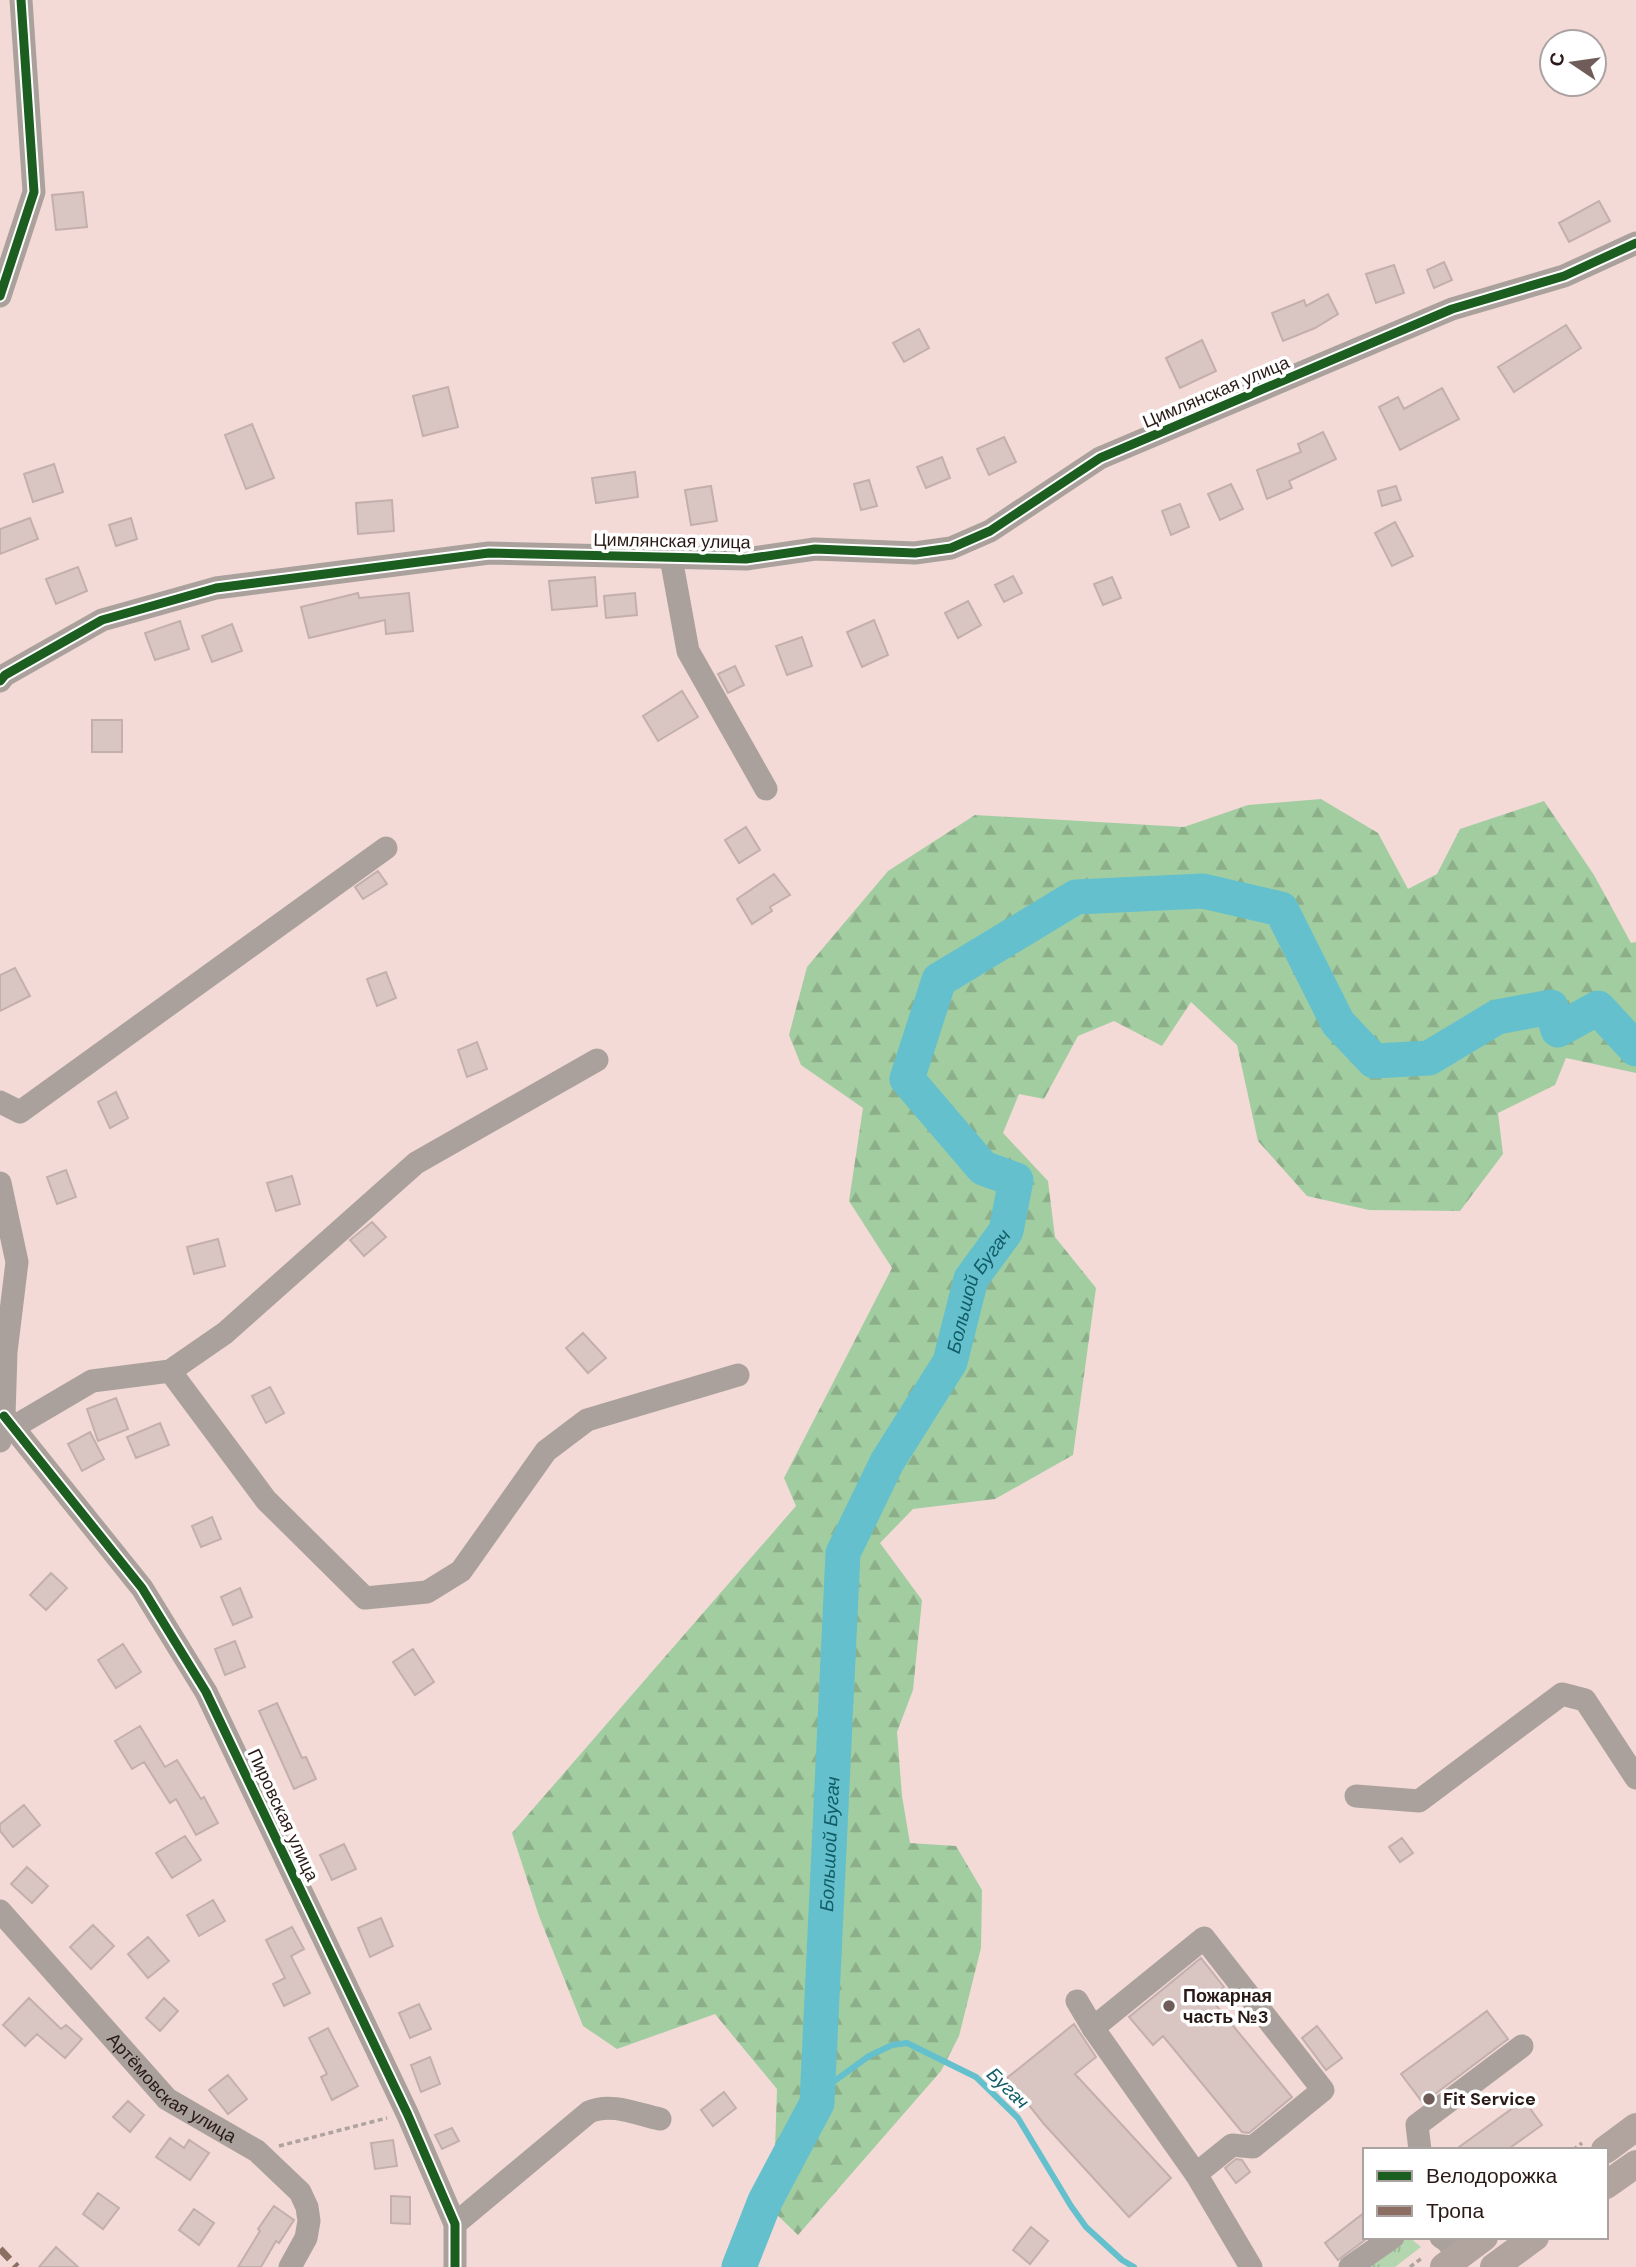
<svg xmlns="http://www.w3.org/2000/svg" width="1636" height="2267" viewBox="0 0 1636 2267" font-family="'DM Sans',sans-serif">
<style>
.grass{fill:url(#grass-tufts)}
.forest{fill:url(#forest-firs)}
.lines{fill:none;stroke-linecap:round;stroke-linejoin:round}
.stream{stroke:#64c0cd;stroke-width:6}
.river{stroke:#64c0cd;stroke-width:35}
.building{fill:#d9c5c2;stroke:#c3afac;stroke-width:2}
.path{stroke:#aea39f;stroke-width:3.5;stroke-dasharray:5 3.5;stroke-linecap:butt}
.minor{stroke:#aaa19c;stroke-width:23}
.major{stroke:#b1a39d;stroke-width:28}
.quiet{stroke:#8d6e63;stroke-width:7;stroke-dasharray:14 7;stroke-linecap:butt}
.cycleway-casing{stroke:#fff;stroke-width:13}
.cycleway{stroke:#1b5e20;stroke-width:9}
.poi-dot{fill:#705d5a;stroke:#fff;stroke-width:2.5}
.labels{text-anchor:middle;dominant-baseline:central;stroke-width:7;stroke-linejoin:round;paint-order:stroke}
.street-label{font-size:18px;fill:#2a1a17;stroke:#fff}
.poi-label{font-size:18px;font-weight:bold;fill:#2a1a17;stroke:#fff;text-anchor:start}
.water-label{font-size:19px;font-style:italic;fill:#115c66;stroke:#fff}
</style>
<defs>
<pattern id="grass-tufts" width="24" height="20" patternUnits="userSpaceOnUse" patternTransform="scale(1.75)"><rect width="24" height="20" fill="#b3d6af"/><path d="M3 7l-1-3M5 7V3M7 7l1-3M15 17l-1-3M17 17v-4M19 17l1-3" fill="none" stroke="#9ab796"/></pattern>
<pattern id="forest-firs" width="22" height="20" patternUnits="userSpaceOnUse" patternTransform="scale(1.75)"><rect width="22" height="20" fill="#a2cda1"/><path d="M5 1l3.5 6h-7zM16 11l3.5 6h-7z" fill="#8caf8a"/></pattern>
</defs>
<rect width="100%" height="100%" fill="#f3dad6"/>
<path class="grass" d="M1409 2237 1421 2247 1395 2267H1367Z"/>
<path class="forest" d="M1321 799 1378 833 1408 889 1437 874 1460 829 1544 801 1594 875 1631 943 1636 942V1073L1566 1058 1555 1085 1498 1113 1503 1154 1460 1211 1369 1210 1307 1196 1258 1141 1237 1045 1191 1002 1162 1046 1114 1021 1078 1036 1044 1099 1019 1094 1003 1133 1048 1181 1055 1237 1096 1288 1073 1455 995 1499 913 1509 880 1543 922 1600 913 1690 897 1732 902 1796 910 1843 956 1846 982 1890 981 1948 959 2036 941 2071 798 2235 773 2211 777 2089 715 2014 617 2049 583 2026 539 1916 512 1833 796 1506 784 1478 892 1268 849 1201 863 1108 801 1065 789 1035 807 967 888 871 975 815 1184 827 1248 805Z"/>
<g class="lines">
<path class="stream" d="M817 2103 820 2093 829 2085 869 2056 892 2045 907 2043 976 2077 1018 2118 1071 2206 1086 2227 1122 2260 1134 2267"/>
<path class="river" id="s1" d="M739 2267 765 2201 817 2103 843 1553 887 1462 950 1362 971 1279 1006 1231 1016 1180 983 1168 907 1079 939 980 1076 897 1203 891 1281 909 1338 1023 1374 1061 1429 1058 1497 1017 1551 1007 1558 1030 1598 1008 1636 1049"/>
</g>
<path class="building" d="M83 192 87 227 56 230 52 195Z
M1599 201 1610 221 1569 242 1559 223Z
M1444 262 1452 280 1434 288 1427 270Z
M1394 265 1404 293 1376 303 1366 274Z
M1328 294 1338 314 1315 328 1283 341 1272 313 1304 300 1306 306Z
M1566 325 1581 348 1514 392 1498 367Z
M919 329 929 348 904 362 893 343Z
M1202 340 1216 371 1180 388 1166 358Z
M448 387 458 427 423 436 413 396Z
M1442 388 1459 419 1400 450 1379 407 1398 397 1404 409Z
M252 424 274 478 246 489 225 435Z
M1323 432 1336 459 1289 481 1292 488 1267 499 1257 470 1301 452 1298 444Z
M1004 437 1016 462 989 475 977 449Z
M942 457 950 478 926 488 917 467Z
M54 464 63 492 33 502 24 474Z
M635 472 638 497 596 503 592 478Z
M869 480 877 506 861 510 854 484Z
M1231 484 1243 509 1220 520 1208 494Z
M711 486 717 521 691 525 685 490Z
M1396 486 1401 500 1382 506 1378 491Z
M392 500 394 531 358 534 356 503Z
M1180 504 1189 527 1171 535 1162 511Z
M30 518 38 539 0 554V529Z
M131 518 137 539 116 546 109 525Z
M1395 522 1413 556 1392 566 1375 533Z
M78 567 87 591 56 604 46 579Z
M1013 576 1022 593 1004 602 995 585Z
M595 577 597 606 552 610 549 581Z
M1112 577 1121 598 1103 605 1094 584Z
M358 593 359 598 409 593 413 631 386 634 385 620 309 638 301 607Z
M635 593 637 615 606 618 604 596Z
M968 601 981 625 958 638 945 613Z
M874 620 888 655 862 667 847 632Z
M180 621 189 649 155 660 145 633Z
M232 624 242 651 212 662 202 636Z
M802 637 812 666 787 675 776 646Z
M735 666 744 685 728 693 718 674Z
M682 691 698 717 658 741 643 716Z
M92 720H122V752H92Z
M746 827 760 850 739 863 725 840Z
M378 871 387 884 363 899 355 887Z
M774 874 790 895 770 907 772 911 752 924 737 899Z
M15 968 30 996 0 1011V975Z
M386 972 396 998 377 1006 367 979Z
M477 1042 487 1069 467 1077 458 1050Z
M116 1092 128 1118 110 1128 98 1102Z
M66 1170 76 1197 57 1204 47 1177Z
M292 1176 300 1204 276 1211 267 1183Z
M372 1222 386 1237 364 1256 350 1240Z
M218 1239 225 1266 194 1274 187 1247Z
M583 1333 606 1358 588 1373 566 1348Z
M270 1387 284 1413 266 1423 252 1396Z
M116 1398 128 1429 98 1441 87 1409Z
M160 1423 169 1445 136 1458 127 1437Z
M90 1432 104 1459 82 1471 68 1444Z
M212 1517 221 1539 201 1547 192 1526Z
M51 1573 67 1588 46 1610 30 1595Z
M240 1588 252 1617 233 1625 221 1597Z
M235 1641 245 1667 225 1675 215 1649Z
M123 1644 141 1672 116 1688 98 1660Z
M413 1649 434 1682 415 1695 393 1662Z
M277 1703 302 1758 306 1757 316 1779 294 1789 259 1711Z
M140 1726 165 1767 177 1760 201 1799 204 1797 218 1823 196 1835 176 1799 170 1803 144 1762 132 1769 115 1741Z
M24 1805 40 1825 13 1847 0 1831V1824Z
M185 1836 201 1860 172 1878 156 1853Z
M1402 1838 1413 1853 1400 1862 1389 1847Z
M344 1844 356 1869 332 1880 320 1855Z
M27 1867 48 1886 32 1903 11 1884Z
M213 1900 225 1921 199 1936 187 1915Z
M381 1918 393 1946 370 1957 358 1928Z
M93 1925 114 1946 91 1969 70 1947Z
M292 1927 304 1949 291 1956 310 1993 284 2006 273 1984 285 1978 266 1940Z
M148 1937 169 1961 148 1978 128 1954Z
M1201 1958 1224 1987 1210 1998 1292 2097 1249 2133 1242 2132 1163 2036 1153 2045 1129 2017Z
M29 1998 61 2029 66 2025 82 2039 65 2058 37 2034 25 2046 3 2025Z
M164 1998 178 2011 160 2031 146 2018Z
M419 2004 431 2029 410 2038 399 2013Z
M1487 2011 1508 2039 1423 2103 1401 2074Z
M1074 2024 1096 2057 1075 2074 1171 2178 1129 2217 1044 2124 1007 2078Z
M1317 2026 1342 2058 1326 2070 1302 2038Z
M328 2028 358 2086 332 2100 321 2077 327 2074 309 2038Z
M430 2057 440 2084 421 2092 411 2065Z
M228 2075 247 2099 228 2114 209 2090Z
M724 2092 736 2108 713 2126 701 2110Z
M1524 2100 1542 2125 1507 2150H1455Z
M128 2101 144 2115 130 2132 113 2117Z
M452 2128 459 2141 442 2149 435 2135Z
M170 2138 184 2148 189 2140 209 2153 190 2180 156 2157Z
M393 2140 397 2166 375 2169 371 2143Z
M1236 2159 1242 2160 1250 2172 1236 2183 1225 2168Z
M98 2193 119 2208 103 2229 83 2214Z
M391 2196 410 2197V2224L391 2223Z
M274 2206 294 2220 279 2243 276 2241 261 2267H238L260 2231 258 2229Z
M194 2209 214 2223 199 2245 179 2230Z
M1365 2212V2240L1338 2260 1325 2243Z
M1031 2227 1048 2241 1030 2264 1013 2250Z
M56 2247 78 2267H39Z"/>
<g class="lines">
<path class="path" d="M279 2146 387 2118
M1573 2150 1582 2143
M1410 2267 1422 2258"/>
<g class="minor">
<path d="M0 296 34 192 21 0"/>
<path d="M671 558 688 651 766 789"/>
<path d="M0 681 5 675 102 620 216 588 489 553 746 559 815 549 915 553 951 548 990 531 1100 458 1452 309 1564 276 1636 243"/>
<path d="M0 1102 20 1112 386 848"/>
<path d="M0 1183 17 1262 6 1352 4 1416 0 1441"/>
<path d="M170 1371 266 1500 365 1598 427 1592 461 1571 546 1451 587 1420 738 1375"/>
<path d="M4 1416 142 1588 206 1692 407 2113 455 2224V2267"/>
<path d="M12 1428 92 1381 170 1371 225 1333 416 1163 597 1060"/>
<path d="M1356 1796 1419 1801 1562 1694 1585 1700 1636 1778"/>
<path id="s2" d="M0 1911 167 2099 257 2151 300 2192 307 2207 309 2221 306 2238 290 2267"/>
<path d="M1077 2001 1093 2028 1196 2174 1251 2267"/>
<path d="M1093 2028 1204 1938 1323 2090 1253 2147 1232 2145 1196 2174"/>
<path d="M1420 2150 1417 2125 1522 2046"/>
<path d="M455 2224 589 2112C611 2102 637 2114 660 2119"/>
<path d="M1441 2237 1447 2241 1459 2256"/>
<path d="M1350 2267 1393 2237"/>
</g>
<path class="major" d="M1605 2150 1636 2127
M1606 2185 1636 2164
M1444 2267 1484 2237
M1494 2267 1535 2237"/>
<path class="quiet" d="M0 2249 17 2267"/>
<defs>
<path id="cycleway" d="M0 296 34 192 21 0
M0 681 5 675 102 620 216 588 489 553 746 559 815 549 915 553 951 548 990 531 1100 458 1452 309 1564 276 1636 243
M4 1416 142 1588 206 1692 407 2113 455 2224V2267"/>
</defs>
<use href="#cycleway" class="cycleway-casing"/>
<use href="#cycleway" class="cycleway"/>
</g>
<g class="poi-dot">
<circle cx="1169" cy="2006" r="7"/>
<circle cx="1429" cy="2099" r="7"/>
</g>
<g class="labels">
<g class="street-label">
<text transform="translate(1216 392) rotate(-23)">Цимлянская улица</text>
<text transform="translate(672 541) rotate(1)">Цимлянская улица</text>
<text transform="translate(283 1815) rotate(65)">Пировская улица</text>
<text stroke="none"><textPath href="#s2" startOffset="248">Артёмовская улица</textPath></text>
</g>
<g class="poi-label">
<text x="1183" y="1996">Пожарная<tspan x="1183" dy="21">часть №3</tspan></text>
<text x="1443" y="2099">Fit Service</text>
</g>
<g class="water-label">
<text stroke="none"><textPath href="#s1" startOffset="1029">Большой Бугач</textPath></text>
<text stroke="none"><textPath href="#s1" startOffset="441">Большой Бугач</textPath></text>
<text transform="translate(1008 2088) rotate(44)">Бугач</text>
</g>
</g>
<rect x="1363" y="2148" width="245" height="91" fill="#ffffff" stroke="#aaa3a2" stroke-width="2"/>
<rect x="1377" y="2171" width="35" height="10" fill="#1b5e20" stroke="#aaa3a2" stroke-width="2"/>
<text x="1426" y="2183" font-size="21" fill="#2a1a17">Велодорожка</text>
<rect x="1377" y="2206" width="35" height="10" fill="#8d6e63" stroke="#aaa3a2" stroke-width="2"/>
<text x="1426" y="2218" font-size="21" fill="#2a1a17">Тропа</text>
<g transform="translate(1573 63) rotate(283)"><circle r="33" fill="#ffffff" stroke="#aaa3a2" stroke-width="2"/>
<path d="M0-5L12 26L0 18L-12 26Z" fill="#705d5a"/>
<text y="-10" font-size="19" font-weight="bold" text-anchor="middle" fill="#2a1a17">С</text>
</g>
</svg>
